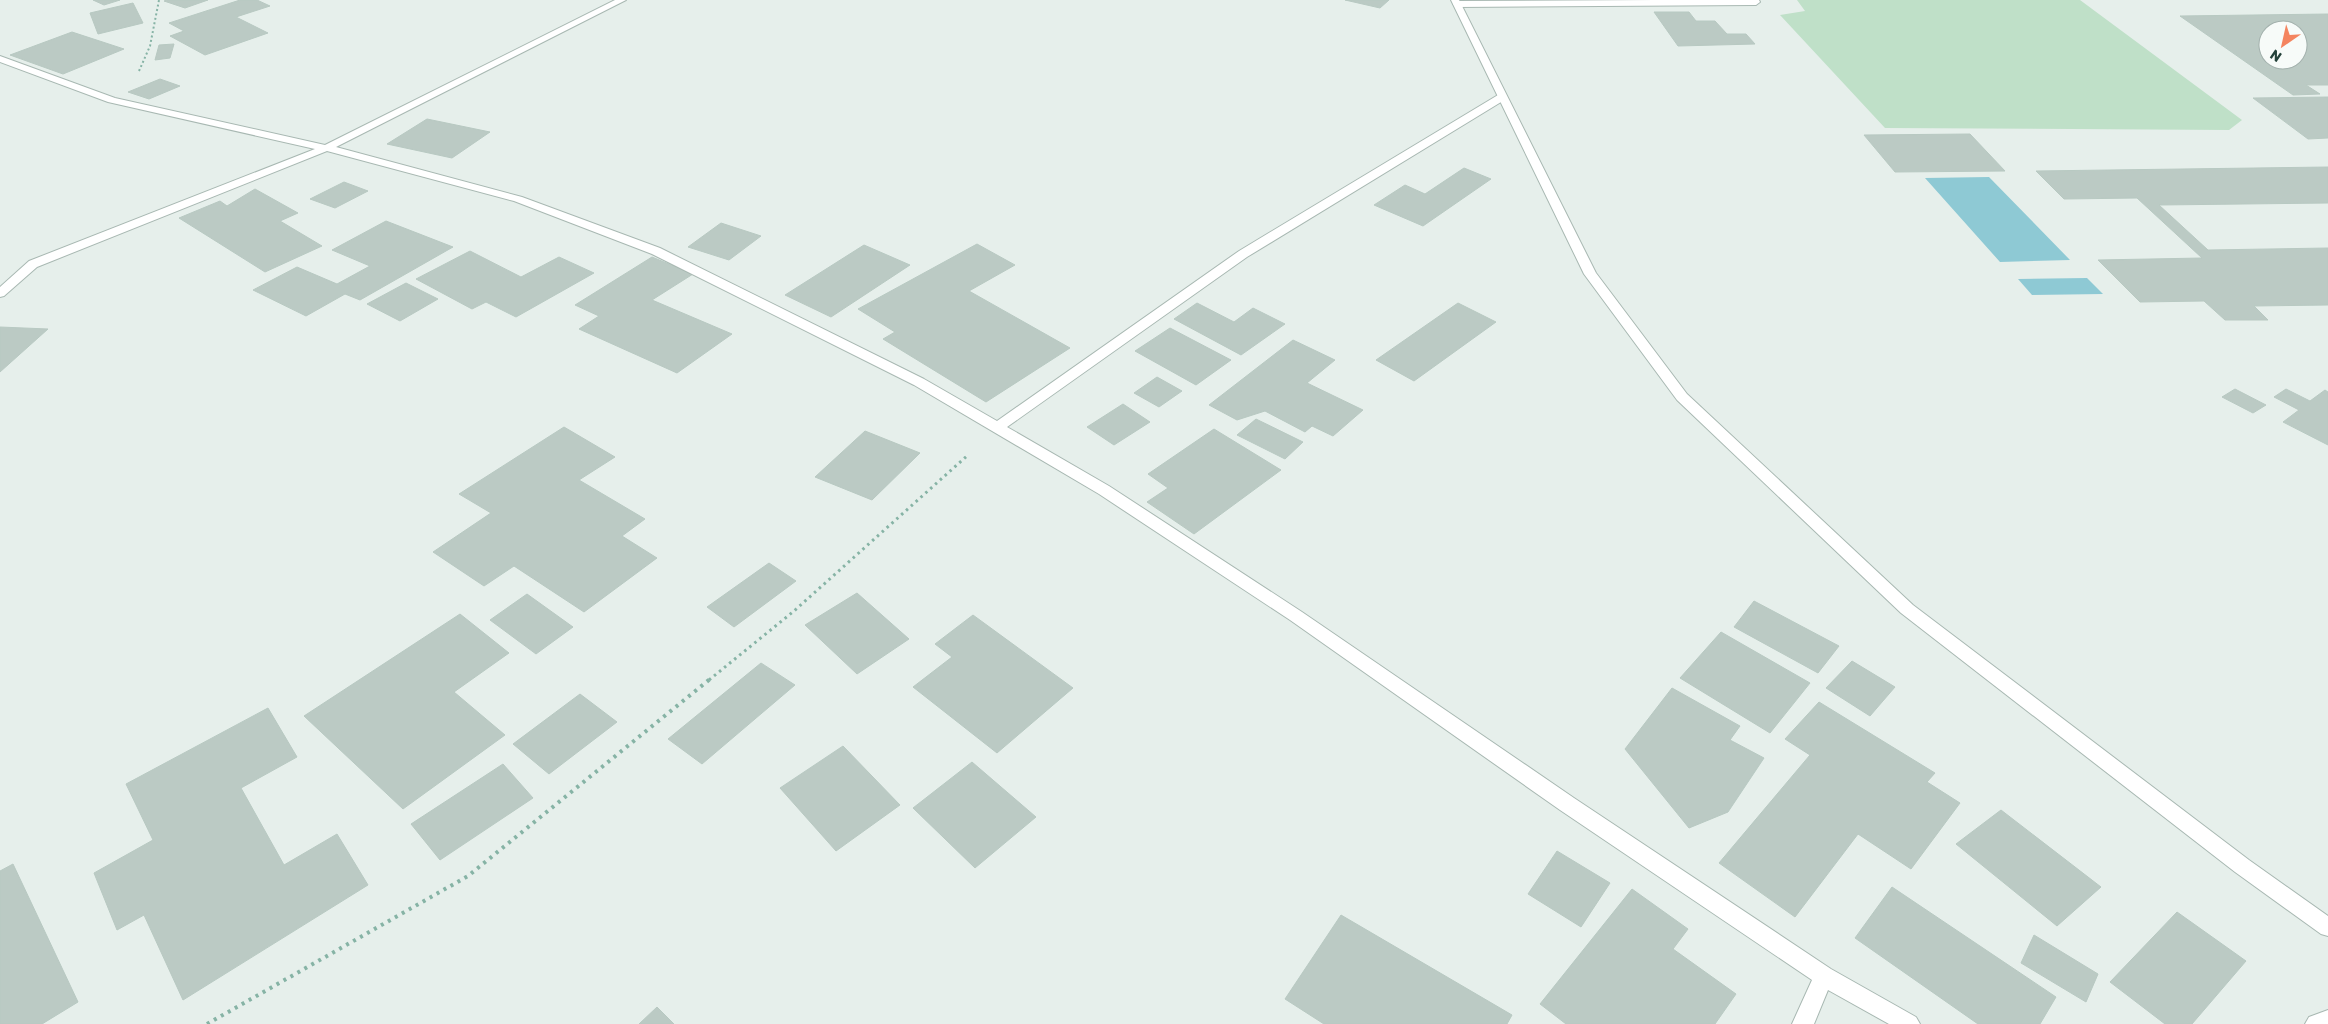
<svg xmlns="http://www.w3.org/2000/svg" width="2328" height="1024" viewBox="0 0 2328 1024" font-family="Rubik,sans-serif">
<style>
.green{fill:#bfe0c8}
.water{fill:#8ec9d4}
.building{fill:#bbcac4;stroke:#b8c9c2;fill-rule:evenodd}
.lines{fill:none;stroke-linecap:round;stroke-linejoin:round}
.minor-casing{stroke:#a8b8b2;stroke-width:2}
.tertiary-casing{stroke:#a8b8b2;stroke-width:2}
.path-far2{stroke:#86b3a5;stroke-width:2;stroke-dasharray:2 2.5;stroke-linecap:butt}
.path-far1{stroke:#86b3a5;stroke-width:3;stroke-dasharray:2.5 4;stroke-linecap:butt}
.path{stroke:#86b3a5;stroke-width:4;stroke-dasharray:3 5;stroke-linecap:butt}
.minor{fill:#fff;fill-rule:evenodd}
.tertiary{fill:#fff;fill-rule:evenodd}
</style>
<rect width="100%" height="100%" fill="#e6efeb"/>
<path class="green" d="M1797 0H2080L2242 120 2229 130 1885 128 1780 15 1805 11Z"/>
<path class="water" d="M1989 177 2070 260 2000 262 1925 178Z
M2087 278 2103 294 2032 295 2018 279Z"/>
<path class="building" d="M93 0H120L104 5Z
M167 0H208L185 8 164 1Z
M240 0H257L270 6 236 17 268 33 205 55 170 36 184 31 169 23Z
M1345 0H1389L1380 8Z
M133 3 143 23 98 34 90 13Z
M1654 12H1689L1696 21H1715L1727 34H1746L1755 44 1678 46Z
M2328 14V85H2306L2320 94 2293 95 2180 16ZM2268 30H2298V60H2268Z
M72 32 124 49 63 74 10 55Z
M174 44 170 58 155 60 159 45Z
M160 79 180 86 149 99 128 92Z
M2328 97V138L2308 139 2253 98Z
M427 119 490 132 452 158 387 144Z
M1970 134 2005 171 1895 172 1864 135Z
M2328 167V203L2159 205 2208 250 2328 248V305L2254 306 2268 320H2225L2204 301 2140 302 2098 260 2202 258 2137 198 2064 199 2036 171Z
M1464 168 1491 179 1423 226 1374 205 1405 185 1425 194Z
M344 182 368 191 335 208 310 199Z
M255 189 298 213 280 221 322 246 265 272 179 218 220 201 227 206Z
M386 221 453 247 360 300 345 294 306 316 253 290 297 267 337 284 370 266 332 250Z
M721 223 761 236 729 260 688 247Z
M977 244 1015 265 969 291 1070 348 986 402 883 339 895 332 858 309Z
M864 245 910 265 831 317 785 295Z
M470 251 521 277 559 257 594 273 516 317 486 302 472 309 416 279Z
M652 257 693 274 652 300 732 334 677 373 579 329 599 316 575 305Z
M406 283 438 299 400 321 367 304Z
M1197 303 1234 322 1253 308 1285 324 1241 355 1174 319Z
M1458 303 1496 322 1414 381 1376 360Z
M0 327 48 329 0 372Z
M1170 328 1231 360 1196 385 1135 351Z
M1293 340 1335 360 1307 383 1363 410 1333 436 1312 426 1305 432 1265 411 1237 420 1209 405Z
M1157 377 1182 391 1159 407 1134 393Z
M2235 389 2266 405 2253 413 2222 397Z
M2286 389 2310 401 2325 390 2328 392V445L2283 422 2299 410 2274 397Z
M1123 404 1150 422 1114 445 1087 427Z
M1256 419 1303 442 1285 459 1237 435Z
M564 427 615 457 579 480 645 519 622 536 657 558 584 612 514 566 484 586 433 552 491 513 459 494Z
M1214 429 1281 470 1194 534 1147 502 1168 488 1148 474Z
M865 431 920 453 872 500 815 477Z
M769 563 796 581 734 627 707 607Z
M857 593 909 639 857 674 805 625Z
M527 594 573 627 536 654 490 620Z
M1754 601 1839 646 1818 673 1734 627Z
M460 614 509 653 454 692 505 735 403 809 304 716Z
M973 615 1073 688 997 753 913 687 952 657 935 644Z
M1721 632 1810 683 1770 733 1680 678Z
M1852 661 1895 687 1870 716 1826 688Z
M761 663 795 685 702 764 668 739Z
M1672 688 1740 726 1730 740 1764 758 1728 812 1689 828 1625 749Z
M580 694 617 722 549 774 513 744Z
M1819 702 1935 773 1927 782 1960 803 1911 869 1858 834 1795 917 1719 863 1810 755 1785 739Z
M268 708 297 757 241 788 284 865 337 834 368 885 183 1000 144 915 117 930 94 873 153 840 126 784Z
M843 746 900 805 836 851 780 788Z
M972 762 1036 817 975 868 913 808Z
M503 764 533 798 440 860 411 824Z
M2001 810 2101 887 2057 926 1956 844Z
M1557 851 1610 883 1581 927 1528 894Z
M13 864 78 1002 42 1024H0V871Z
M1892 887 2056 997 2040 1024H1978L1855 938Z
M1632 889 1688 929 1673 949 1736 994 1715 1024H1566L1540 1004Z
M2177 912 2246 961 2192 1024H2165L2110 982Z
M1341 915 1512 1015 1507 1024H1324L1285 999Z
M2034 935 2098 974 2086 1002 2021 963Z
M657 1007 674 1024H639Z"/>
<g class="lines">
<defs>
<path id="minor" d="M615 0H626L336 147 522 197 660 248 924 379 997 421 1239 251 1498 95H1506V99L1247 257 1007 427 1109 486 1302 612 1574 798 1831 969 1916 1017 1920 1024H1889L1828 990 1814 1024H1792L1812 980 1560 810 1290 620 1099 494 914 385 652 254 514 201 327 151 37 267 4 296 0 297V287L29 261 315 149 108 102 0 62V56L115 98 325 145Z
M1656 0H1759L1760 2 1756 5 1457 7 1453 4 1457 1Z
M2328 1010V1024H2305L2309 1017Z"/>
<path id="tertiary" d="M1451 0H1459L1596 273 1687 394 1913 605 2249 860 2328 916V936L2321 934 2235 872 1901 613 1677 400 1584 274Z"/>
</defs>
<use href="#minor" class="minor-casing"/>
<use href="#tertiary" class="tertiary-casing"/>
<path class="path-far2" d="M139 71 150 46 159 0"/>
<path class="path-far1" d="M709 680 794 611 968 455"/>
<path class="path" d="M207 1024 468 876 710 679"/>
<use href="#minor" class="minor"/>
<use href="#tertiary" class="tertiary"/>
</g>
<g transform="translate(2283 45) rotate(214)"><circle r="24" fill="#f7fbf9" stroke="#a3b1ad"/>
<path d="M0-4L9 19L0 12L-9 19Z" fill="#f4845f"/>
<text y="-8" font-size="14" font-weight="bold" text-anchor="middle" fill="#24423a">N</text>
</g>
</svg>
